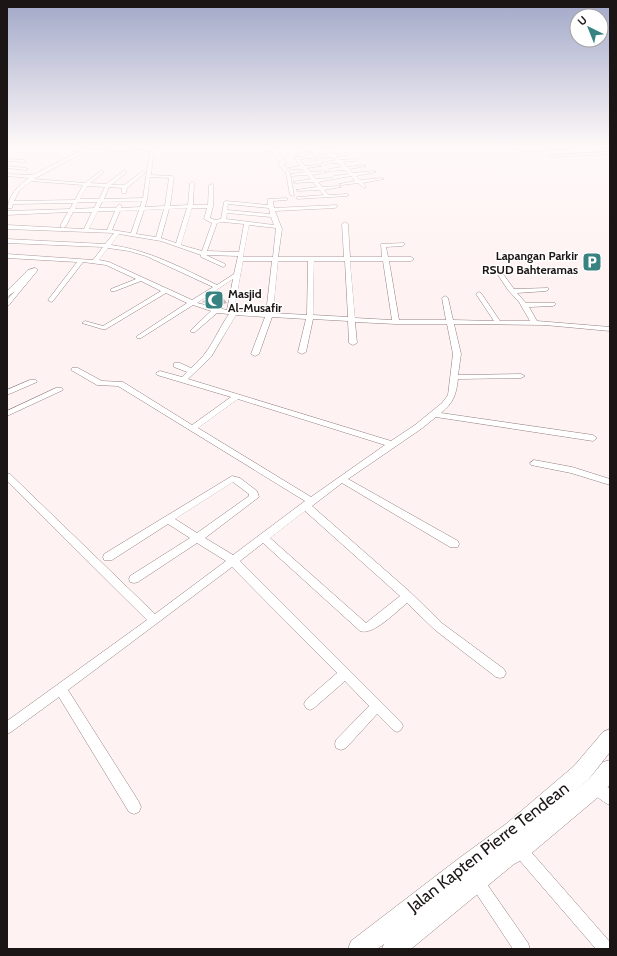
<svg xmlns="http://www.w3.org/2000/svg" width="617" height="956" viewBox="0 0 617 956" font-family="Cabin,sans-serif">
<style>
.building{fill:#c9b4b5}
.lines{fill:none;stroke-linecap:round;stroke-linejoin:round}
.minor-casing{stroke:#938081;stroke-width:1}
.highway-casing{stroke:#938081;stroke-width:1}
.minor{fill:#fff;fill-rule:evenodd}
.highway{fill:#fff;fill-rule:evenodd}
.labels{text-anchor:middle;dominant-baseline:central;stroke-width:3;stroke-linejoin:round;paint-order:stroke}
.far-poi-label{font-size:12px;font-weight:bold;fill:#1c1515;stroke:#fff;text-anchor:end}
.near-street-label{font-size:17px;fill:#1c1515;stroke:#fff}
</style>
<rect width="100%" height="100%" fill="#fff2f2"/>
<path class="building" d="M220 294 227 303 215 306 202 302 209 297Z"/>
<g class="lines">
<defs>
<path id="minor" d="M86 148H91L88 150 158 148 154 149 151 175 172 176 174 177 170 206 188 205 190 183 192 182 194 183 193 205H208L209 185 213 184V206L210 218 215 220 221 219 224 202 226 201 268 205V199L287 198V200H285L273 201 274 208 337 205 338 206 335 208 275 211 282 229 278 257H344L342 224 345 222 348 224 350 257H382L381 244 404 243V245L402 246 386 247 388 257H411L414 259 411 261H389L399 320H446L442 298 445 296 448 298 453 320 494 321 476 294 479 292 481 293 500 321H530L519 302 508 290 498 275 501 273 503 274 514 289 548 288V290L546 291 517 293 526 303H555V305L553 306 529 307 537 321 610 327V331L545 325 454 324 461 354 458 375 521 374 525 376 521 378 458 379C456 395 454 402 441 413L593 435 597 438 593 441 436 417 421 429 348 479 458 541 459 544 458 547H450L342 483 312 506 409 591 443 624 504 669 506 673 504 677 500 678 496 677 435 630 407 603C397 611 373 636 360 631L263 543 240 561 401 722 403 726 401 730 397 732 393 730 377 714 346 748 341 750 336 748 335 744 336 740 369 706 345 681 314 708 310 710 306 708 304 704 306 700 337 673 232 567 68 690 139 802 141 807 139 812 134 814 129 812 59 697 11 732 7 734V721L147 620 7 481V473L10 474 155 614 226 561 197 543 138 582 134 583 130 582 129 579 130 576 190 538 168 524 112 560H104L103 557 104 554 232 476 240 478 257 491 259 497 205 538 233 555 305 501 118 386 97 385 71 370 72 368H78L102 381 123 382 192 425 231 397 157 375 156 373 160 371 182 377 187 372 174 367V363H180L191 368C211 352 215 334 229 314L217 313 195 332H191V330L211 311 193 305 141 338H137V336L187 303 166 293 106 329H102L82 323 85 321 103 326 161 291 141 281 115 291H111V289L136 279 106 265 83 262 53 301 51 302 48 300 77 262 7 258V254L93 260 103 247 7 243V239L105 244 114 233 7 229V225L84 229 92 212H73L66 226 63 228 60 226 68 212 7 215V211L70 209 73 203 13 204 12 208H8C8 195 19 185 29 178L7 176V174L33 175ZM150 150 143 198 104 199 109 187 122 188V193H126L127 188 145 173 143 171 124 185H111L127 172 125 170 106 184 90 183 104 172 102 170 85 183 34 179 82 153ZM150 177 169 178 165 206 145 207 147 199ZM31 181 83 185 75 200 14 201 19 191ZM87 186 105 187 99 199H80ZM142 201 140 207 121 208 122 206 119 204 116 208H99L102 202ZM78 202H97L94 208 75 209ZM228 204 269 208 270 214 227 210ZM187 208 176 243 161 238 169 209ZM192 208H207L204 219 212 223 202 251 181 245ZM164 209 156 237 136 234 144 210ZM139 210 131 233 112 230 120 211ZM98 211H115L107 230 89 229ZM227 213 271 217 274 225 226 219ZM223 222 244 224 239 252 207 251 217 223ZM249 225 276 228 273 257H243ZM119 234 161 241 201 255V257L223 267 225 266V264L206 255 238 256 234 274 217 285C182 268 149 250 111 245ZM108 248 129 251 146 256 213 287 192 300 109 262 99 260ZM243 261H272L266 313 234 311ZM278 261H308L307 315 273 313ZM314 261H345L348 317 313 315ZM350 261H383L392 320 355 318ZM233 279 227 310 197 303ZM236 315 265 317 251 354 255 356 259 354 272 317 306 319 298 352 302 354 306 352 313 319 348 321 349 343 353 345 357 343 355 322 396 324H447L453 354 448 395 442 403 415 425 391 441 188 379 211 357ZM238 399 385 445 311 497 198 428ZM233 482 249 494V496L197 533 175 519ZM305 511 400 596 366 623 270 538Z
M269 148H274L287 163 283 164 290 173 294 196 290 195 286 173 277 163 281 162Z
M303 148H307L316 160 314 161 311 158 299 159 305 166 319 165 321 166 307 168 310 172 325 171 327 172 312 175 316 179 332 178 334 176 349 174 345 170 329 171V169L342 167 338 163 323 164 321 163 336 160 332 157 315 158 317 156 330 154 324 148H329L334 154 348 153V155L336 156 340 160 357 159 355 161 343 162 347 167 364 165 366 166 349 169 353 173 374 171 376 172 356 176 360 180 382 178 384 179 363 183 366 187 364 188 358 183 341 185 339 184 355 181 351 176 318 182 322 187 339 186 341 187 324 190 329 195 347 194 349 195 347 196 297 199V197H299L324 195 319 190 298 191 296 190 317 187 313 182 295 183 293 182 311 179 307 175 291 176V174L305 172 302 169H291L289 168 300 166 294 157 309 156Z
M514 148H575L529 151Z
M610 152V154L550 157 548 156 550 155Z
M7 159 24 160 26 161 24 162 7 161Z
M7 166 26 168 28 169 26 170 7 168Z
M35 268 37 269V271L9 305 7 306V300L15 291 7 297V291L28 270Z
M30 380H36L37 382 7 395V390Z
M56 388H62L63 390 7 416V411Z
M534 460 572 467 610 479V485L571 473 531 465 530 463Z
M596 779 610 789V805C602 802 593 794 589 786L591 781Z
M520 843 525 845 610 942V949H596L515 855 513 850 515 845Z
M477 875 482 877 528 943 530 949H513L472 887 470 882 472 877Z"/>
<path id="highway" d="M610 729V752L588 780 572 793 589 779 603 762 610 760V784L603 793 527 857 514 864 411 949H382L384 944 377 949H348L351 941 458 859 506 824 574 766 603 732Z"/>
</defs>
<use href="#minor" class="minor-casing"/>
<use href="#highway" class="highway-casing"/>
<use href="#minor" class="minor"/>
<use href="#highway" class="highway"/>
</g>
<linearGradient id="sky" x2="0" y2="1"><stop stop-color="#a1a8c8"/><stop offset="0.52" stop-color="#fff9f9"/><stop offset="1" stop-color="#fff9f9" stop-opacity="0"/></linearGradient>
<rect width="617" height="282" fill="url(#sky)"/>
<defs>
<symbol id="parking-square" viewBox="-11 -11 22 22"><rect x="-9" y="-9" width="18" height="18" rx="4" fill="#398282" stroke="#fff"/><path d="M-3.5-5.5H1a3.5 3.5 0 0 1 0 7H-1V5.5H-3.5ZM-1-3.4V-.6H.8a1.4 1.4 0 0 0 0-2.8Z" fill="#fff"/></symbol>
<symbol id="mosque-square" viewBox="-11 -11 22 22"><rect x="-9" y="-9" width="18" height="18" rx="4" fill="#398282" stroke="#fff"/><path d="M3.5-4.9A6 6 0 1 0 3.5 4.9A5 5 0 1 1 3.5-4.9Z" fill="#fff"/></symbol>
</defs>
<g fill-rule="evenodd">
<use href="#parking-square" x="581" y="251" width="22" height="22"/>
<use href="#mosque-square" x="203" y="289" width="22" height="22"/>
</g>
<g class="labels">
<g class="far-poi-label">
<text x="578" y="255">Lapangan Parkir<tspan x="578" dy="14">RSUD Bahteramas</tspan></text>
<text x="228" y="293" text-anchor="start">Masjid<tspan x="228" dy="14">Al-Musafir</tspan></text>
</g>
<g class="near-street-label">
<text transform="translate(488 847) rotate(-38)">Jalan Kapten Pierre Tendean</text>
</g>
</g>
<rect width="617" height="956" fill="none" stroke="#1c1515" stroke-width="16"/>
<g transform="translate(589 28) rotate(317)"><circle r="19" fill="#ffffff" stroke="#a4a1a1"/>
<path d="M0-3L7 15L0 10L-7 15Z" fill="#398282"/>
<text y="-6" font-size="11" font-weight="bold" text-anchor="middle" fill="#1c1515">U</text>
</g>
</svg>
